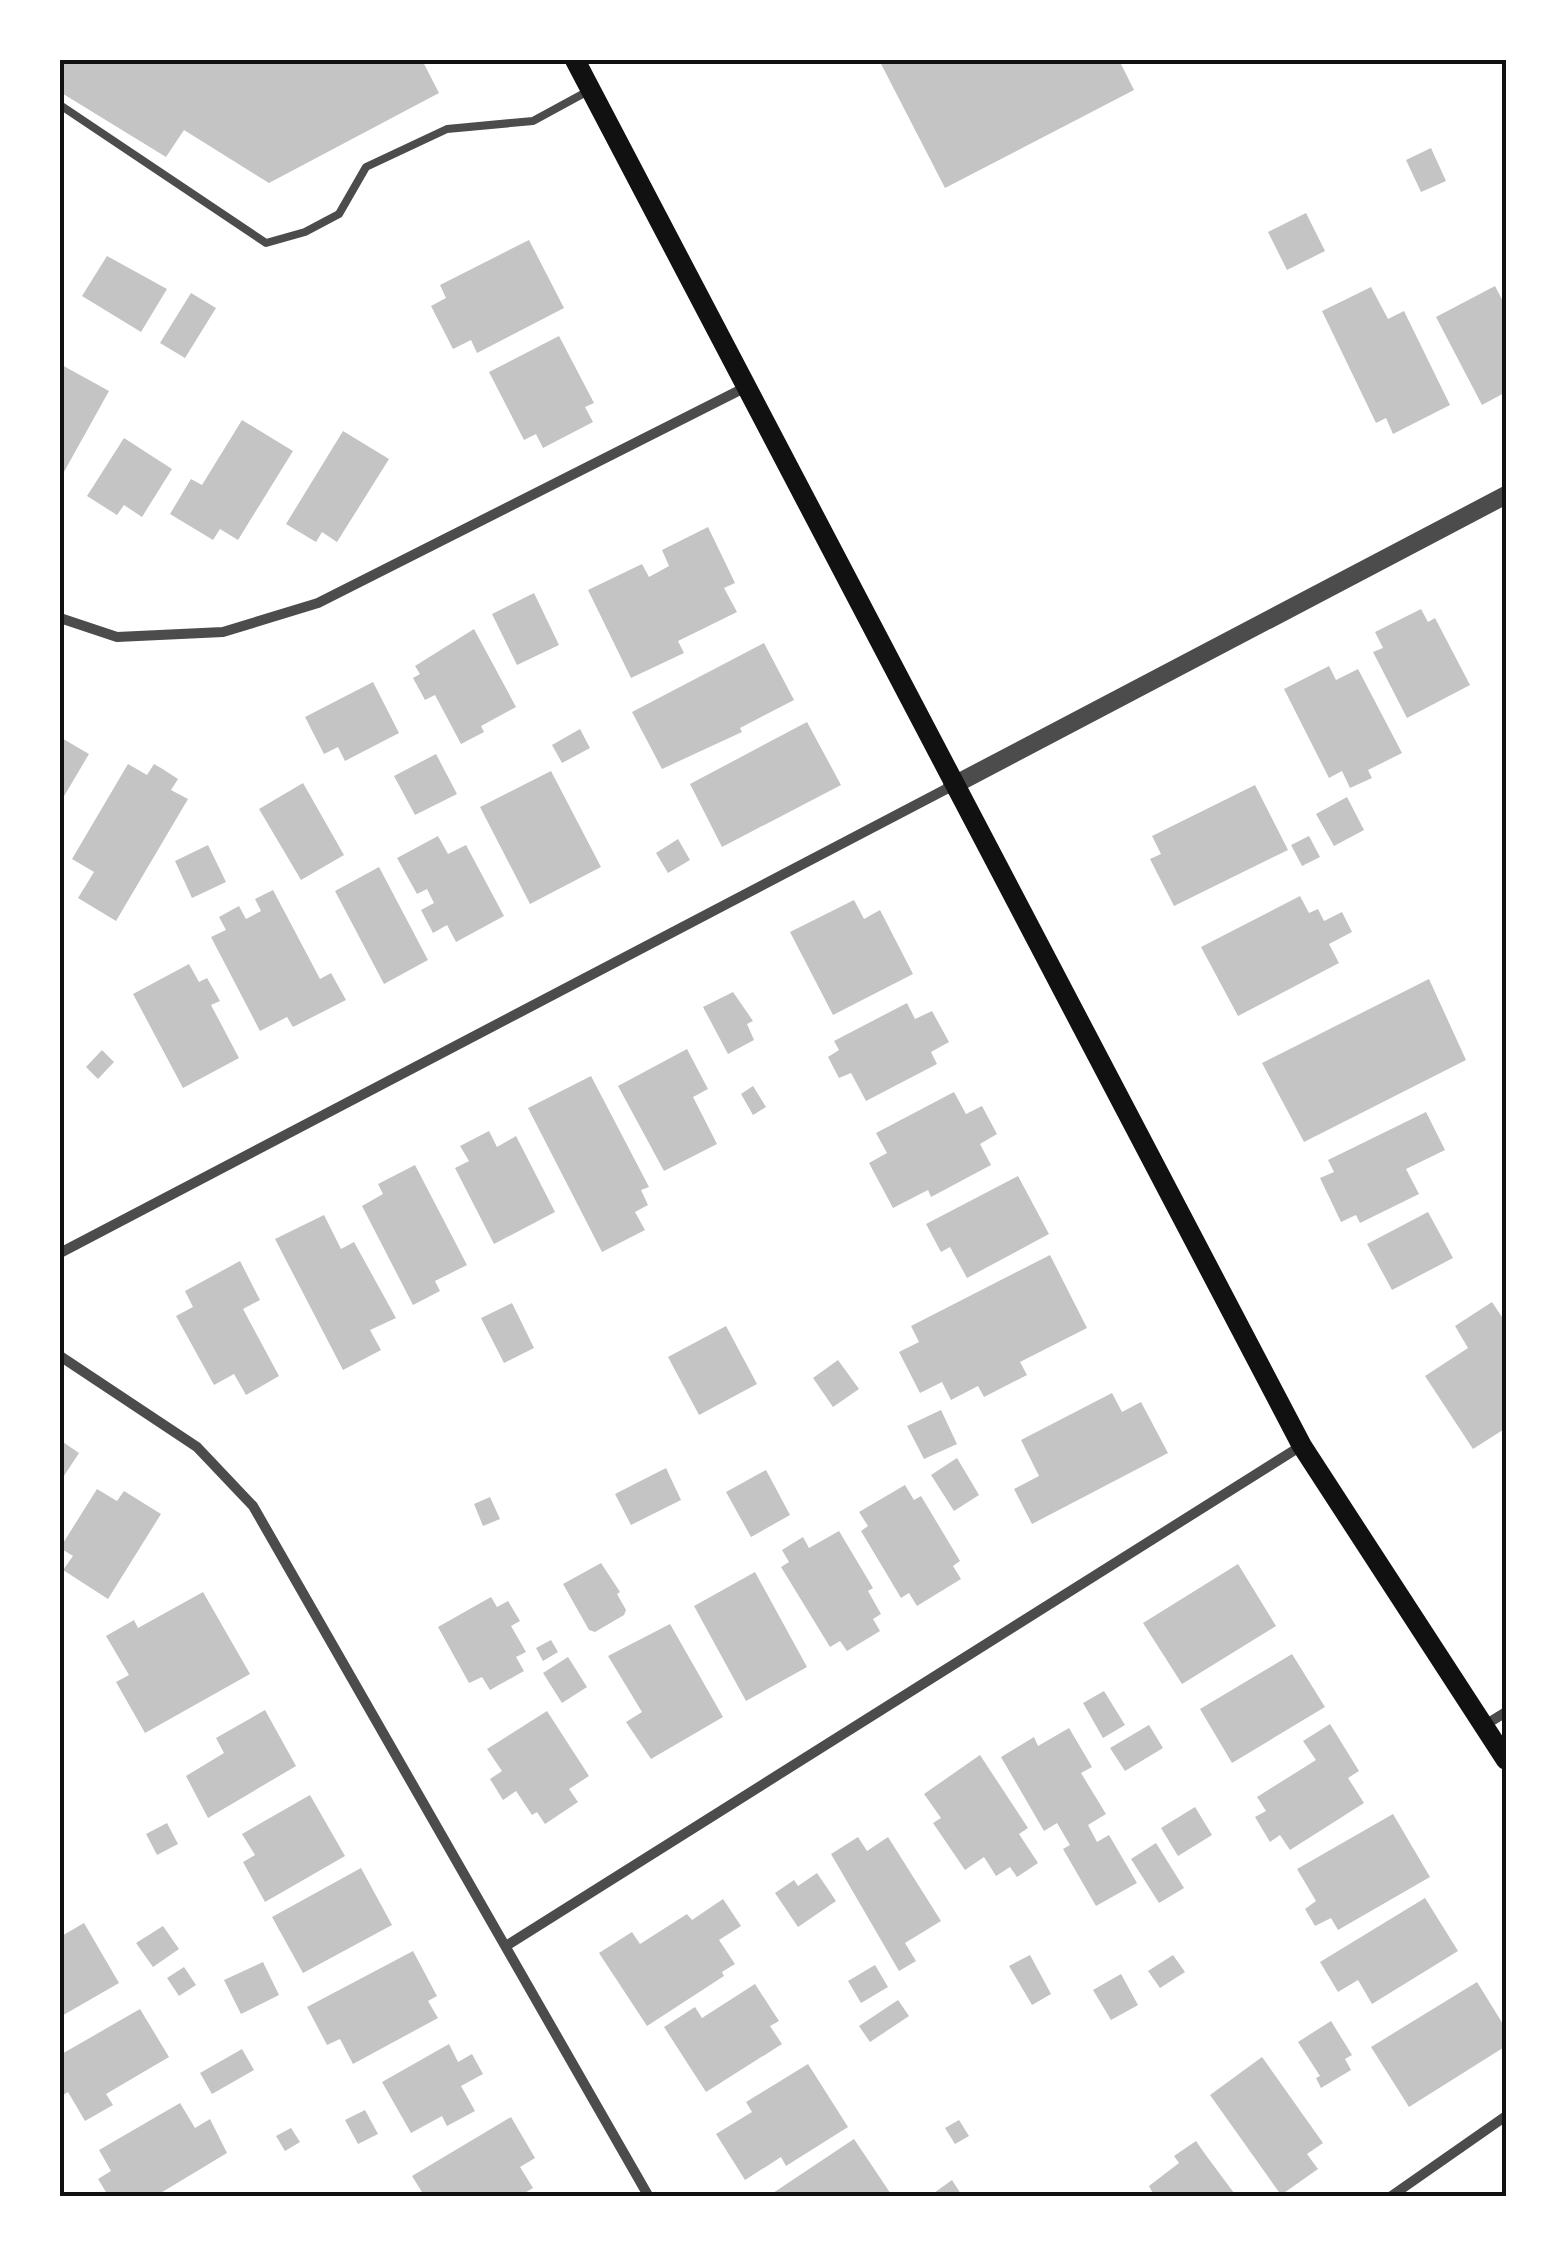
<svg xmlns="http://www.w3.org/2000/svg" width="1566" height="2257" viewBox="0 0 1566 2257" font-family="Inter,sans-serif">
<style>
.building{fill:#c4c4c4}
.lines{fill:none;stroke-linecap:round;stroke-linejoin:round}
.service{stroke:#4c4c4c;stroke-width:8}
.minor{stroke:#4c4c4c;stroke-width:10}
.tertiary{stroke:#4c4c4c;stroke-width:18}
.secondary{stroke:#111;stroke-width:20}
.neatline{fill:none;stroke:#111;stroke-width:4}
</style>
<rect width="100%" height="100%" fill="#fff"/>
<path class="building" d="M60 60H422L439 93 269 183 184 130 166 157 60 92Z
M879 60H1119L1134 90 945 188Z
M1431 148 1446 181 1421 192 1406 160Z
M1306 213 1325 251 1287 270 1268 232Z
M529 240 564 308 477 353 471 340 453 349 431 306 446 298 440 285Z
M107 256 167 289 141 332 82 296Z
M1495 286 1506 307V392L1482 405 1436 317Z
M1371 287 1388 319 1404 311 1450 405 1393 434 1386 418 1376 423 1322 311Z
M191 293 216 308 185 358 160 343Z
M559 336 594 403 585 407 593 422 543 448 536 434 524 440 489 372Z
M60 364 109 391 60 479Z
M242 420 293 451 238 540 220 529 213 540 170 514 191 479 202 485Z
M343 431 389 459 337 542 322 532 316 542 286 524Z
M124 438 172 469 142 517 124 505 117 515 87 496Z
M708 527 735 583 724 588 737 612 678 641 684 653 631 678 588 590 642 564 649 577 669 566 662 550Z
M534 593 559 645 517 665 492 614Z
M1421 609 1428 622 1435 618 1470 685 1407 718 1373 652 1383 648 1375 632Z
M474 629 516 707 481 726 484 732 461 744 435 695 425 700 413 678 420 674 415 666Z
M764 643 794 700 740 728 742 732 662 769 632 712Z
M1329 666 1336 680 1358 669 1402 753 1368 770 1372 778 1350 788 1342 771 1329 778 1284 689Z
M373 682 399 733 345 761 338 747 324 754 305 717Z
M807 722 841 785 722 847 690 784Z
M580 729 590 748 562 763 552 745Z
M60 737 89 754 60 803Z
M436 754 457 794 415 815 394 776Z
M128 764 147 775 154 764 161 768 178 779 171 790 188 799 116 921 78 898 94 872 72 859Z
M551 771 601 867 530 904 480 807Z
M303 783 344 855 301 880 259 809Z
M1255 785 1288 850 1174 906 1150 859 1161 854 1152 836Z
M1347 797 1364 830 1334 846 1316 814Z
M438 836 448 854 466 845 504 916 456 942 447 925 433 933 421 910 434 903 427 889 417 894 397 858Z
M1309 836 1320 857 1302 866 1291 845Z
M678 839 690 860 668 873 656 853Z
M208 845 226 882 192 898 175 861Z
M379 867 428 960 384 984 335 891Z
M273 890 320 979 331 973 346 1000 293 1027 287 1017 260 1031 211 937 226 930 219 917 239 906 246 919 261 911 255 899Z
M1300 896 1309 913 1318 909 1324 921 1342 912 1352 932 1329 944 1339 963 1238 1016 1201 947Z
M854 900 864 919 880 910 913 974 833 1015 790 932Z
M189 964 199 982 207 978 220 1001 211 1005 239 1058 183 1088 133 994Z
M1429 979 1466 1060 1304 1142 1262 1063Z
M733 992 753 1021 747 1024 754 1040 728 1054 703 1007Z
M907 1003 915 1019 932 1011 949 1042 931 1052 937 1064 866 1101 851 1073 839 1078 828 1057 839 1050 834 1041Z
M687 1049 708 1089 693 1097 717 1144 664 1171 618 1086Z
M102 1050 114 1062 98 1079 86 1067Z
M591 1076 649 1187 641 1190 648 1205 635 1212 645 1230 602 1252 528 1108Z
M753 1086 766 1107 753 1115 741 1094Z
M954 1092 966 1114 982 1106 997 1134 980 1144 991 1165 931 1197 928 1190 893 1208 869 1163 887 1153 876 1133Z
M1426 1112 1445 1150 1406 1169 1419 1194 1360 1223 1356 1215 1341 1222 1320 1178 1334 1172 1328 1160Z
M489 1131 497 1147 516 1136 555 1212 494 1244 455 1168 469 1161 460 1146Z
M415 1165 467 1265 435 1281 440 1291 413 1305 362 1206 383 1194 378 1184Z
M1018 1176 1049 1234 967 1278 950 1247 941 1252 926 1224Z
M1428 1212 1453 1258 1392 1290 1367 1244Z
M324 1215 341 1249 354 1242 396 1318 370 1330 381 1350 343 1370 275 1239Z
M1050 1255 1087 1328 1020 1362 1027 1375 984 1397 978 1386 951 1400 942 1382 920 1393 899 1352 919 1342 911 1326Z
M240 1261 260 1300 243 1309 279 1376 246 1395 234 1374 214 1385 176 1316 193 1307 185 1291Z
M1492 1302 1506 1323V1428L1473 1449 1425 1376 1468 1348 1455 1326Z
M512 1303 534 1348 504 1363 481 1318Z
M726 1326 757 1384 699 1415 668 1357Z
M838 1360 859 1389 833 1407 813 1378Z
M1112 1393 1122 1412 1141 1402 1168 1453 1032 1524 1014 1489 1039 1476 1021 1440Z
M941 1410 957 1444 924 1459 907 1426Z
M60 1440 79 1453 60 1482Z
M957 1458 979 1495 954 1511 931 1475Z
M666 1468 681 1500 631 1525 615 1494Z
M766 1470 790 1515 751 1537 726 1492Z
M905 1485 914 1500 921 1496 960 1561 953 1566 961 1579 917 1606 909 1593 901 1598 861 1531 868 1526 859 1512Z
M97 1489 117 1501 124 1491 161 1514 108 1599 63 1570 73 1556 60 1548Z
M490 1497 500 1519 483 1526 474 1504Z
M839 1531 873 1588 868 1591 881 1614 873 1619 880 1631 847 1651 840 1641 830 1647 781 1567 789 1562 782 1550 803 1537 809 1548Z
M601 1563 620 1592 617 1594 626 1610 624 1615 595 1632 589 1630 563 1584Z
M1238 1564 1276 1626 1182 1684 1143 1623Z
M755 1572 807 1667 746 1701 694 1606Z
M203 1592 250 1674 145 1733 116 1682 129 1675 106 1636 134 1620 138 1628Z
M491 1597 497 1607 508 1601 520 1621 511 1626 526 1652 516 1657 524 1671 490 1690 482 1677 469 1683 438 1627Z
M670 1624 723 1717 651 1759 626 1722 642 1712 608 1656Z
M551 1640 558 1652 543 1661 536 1648Z
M1292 1654 1325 1707 1232 1763 1200 1709Z
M568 1657 587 1687 562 1703 543 1673Z
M1104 1691 1125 1725 1103 1738 1083 1703Z
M265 1710 296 1766 208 1818 186 1776 224 1753 216 1738Z
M547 1711 589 1776 569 1789 578 1802 545 1824 537 1812 532 1815 516 1791 503 1800 490 1779 502 1771 487 1749Z
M1330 1724 1359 1771 1348 1778 1364 1803 1290 1850 1280 1835 1270 1842 1255 1817 1266 1811 1257 1797 1316 1760 1303 1741Z
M1149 1725 1163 1748 1125 1771 1110 1748Z
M1069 1728 1092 1767 1081 1773 1106 1814 1088 1825 1097 1842 1109 1835 1137 1883 1096 1906 1063 1849 1070 1845 1057 1823 1044 1831 1001 1757 1034 1737 1038 1746Z
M980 1755 1028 1828 1019 1834 1038 1863 1017 1877 1010 1867 996 1876 984 1857 965 1870 933 1823 941 1818 924 1794Z
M310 1795 345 1856 265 1902 243 1862 255 1855 242 1834Z
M1195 1807 1212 1835 1178 1856 1161 1828Z
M1393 1814 1430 1877 1338 1930 1331 1918 1315 1926 1305 1909 1316 1901 1297 1869Z
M167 1823 178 1844 157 1855 146 1834Z
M858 1837 867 1851 888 1837 941 1921 905 1943 916 1961 899 1971 831 1854Z
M1156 1843 1184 1888 1159 1903 1131 1859Z
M361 1868 392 1925 303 1973 272 1917Z
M817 1873 836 1901 798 1927 775 1893 794 1880 798 1886Z
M1425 1898 1458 1951 1372 2004 1358 1980 1338 1992 1320 1962Z
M723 1899 741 1926 719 1940 735 1964 722 1972 724 1976 647 2026 599 1953 632 1932 640 1944 687 1914 692 1920Z
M84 1923 119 1983 60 2017V1937Z
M163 1926 179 1949 153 1967 136 1943Z
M413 1951 437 1996 428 2001 438 2018 353 2064 340 2039 327 2045 307 2007Z
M1030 1955 1051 1994 1032 2005 1009 1966Z
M1173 1955 1185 1972 1160 1988 1148 1971Z
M263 1962 279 1995 241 2014 224 1980Z
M875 1965 888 1987 861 2003 848 1981Z
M184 1967 196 1985 179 1996 167 1978Z
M1121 1974 1138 2005 1111 2020 1093 1990Z
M1477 1982 1506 2029V2046L1409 2107 1371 2047Z
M755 1984 779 2021 770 2026 782 2044 706 2092 664 2027 695 2007 702 2018Z
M898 2000 909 2016 870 2042 859 2026Z
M140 2009 169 2057 106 2094 113 2105 85 2121 68 2092 60 2097V2055Z
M1331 2021 1352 2055 1345 2059 1351 2070 1321 2088 1316 2078 1320 2076 1298 2042Z
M449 2044 458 2062 472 2054 483 2074 461 2086 475 2111 447 2126 442 2116 411 2133 382 2082Z
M242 2049 254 2070 212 2094 200 2073Z
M1262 2057 1323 2143 1307 2154 1318 2169 1281 2195 1210 2095Z
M808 2064 848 2127 786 2166 781 2157 745 2180 716 2134 752 2112 746 2102Z
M180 2103 195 2128 210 2119 227 2153 154 2197H109L98 2179 111 2171 99 2150Z
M365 2110 378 2134 358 2144 345 2120Z
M511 2117 535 2158 520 2167 533 2188 518 2197H425L412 2176Z
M959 2120 969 2136 955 2144 945 2128Z
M291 2128 300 2142 285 2151 276 2136Z
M854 2139 893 2197H767Z
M1196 2141 1205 2154 1237 2197H1156L1151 2190 1149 2186 1179 2163 1174 2156Z
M952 2180 963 2197H937L934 2193Z"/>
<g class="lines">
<path class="service" d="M60 105 266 243 305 232 339 214 366 167 447 129 533 121 590 90"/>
<path class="minor" d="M60 618 117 637 223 632 318 603 746 387
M60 1253 952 786
M60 1356 197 1447 253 1506 649 2197
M1485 1725 1506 1712
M506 1946 1301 1446
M1390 2197 1506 2116"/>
<path class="tertiary" d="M952 786 1506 495"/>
<path class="secondary" d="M575 60 1302 1446 1506 1760"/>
</g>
<rect width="1566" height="2257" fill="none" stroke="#ffffff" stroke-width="125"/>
<rect x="62" y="62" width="1442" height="2132" class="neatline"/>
</svg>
